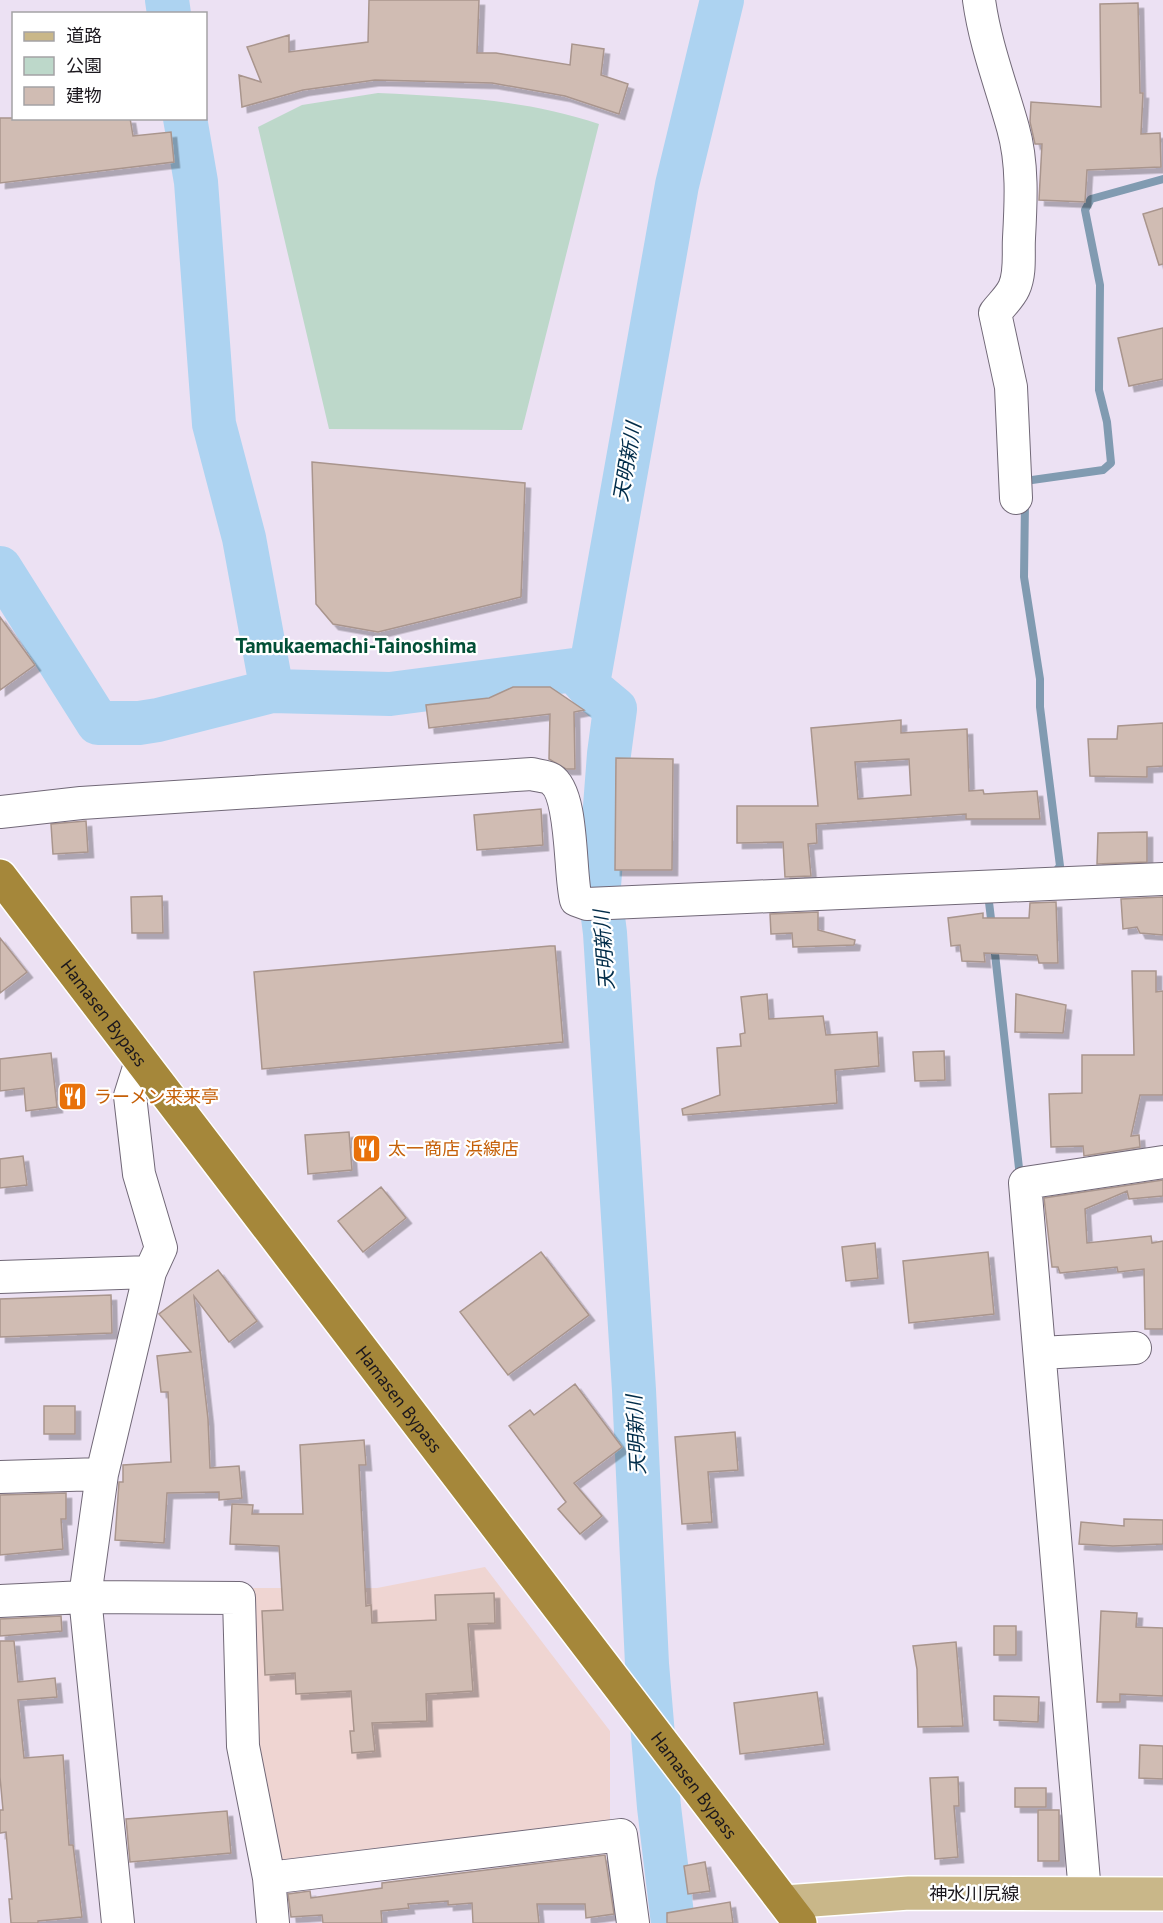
<svg xmlns="http://www.w3.org/2000/svg" width="1163" height="1923" viewBox="0 0 1163 1923" font-family="'PT Sans','Noto Sans JP',sans-serif">
<style>
.industrial{fill:#efd5d2}
.green{fill:#bdd8ca}
.lines{fill:none;stroke-linecap:round;stroke-linejoin:round}
.stream{stroke:#819bb1;stroke-width:8}
.river{stroke:#add3f1;stroke-width:44}
.building{fill:#d0bcb3;stroke:#a9958d;stroke-width:1.5;fill-rule:evenodd;filter:url(#shadow)}
.minor-casing{stroke:#716877;stroke-width:34}
.major-casing{stroke:#fff;stroke-width:36}
.highway-casing{stroke:#fff;stroke-width:36}
.minor{stroke:#fff;stroke-width:32}
.major{stroke:#c9b789;stroke-width:33}
.highway{stroke:#a5873a;stroke-width:33}
.labels{text-anchor:middle;dominant-baseline:central;stroke-width:4.5;stroke-linejoin:round;paint-order:stroke}
.street-label{font-size:18px;fill:#1b171d;stroke:#fff}
.food-label{font-size:18px;fill:#c56008;stroke:#fff;text-anchor:start}
.water-label{font-size:20px;font-style:italic;fill:#002c49;stroke:#fff}
.quarter-label{font-size:21px;font-weight:bold;fill:#024f36;stroke:#fff}
</style>
<defs>
<filter id="shadow"><feDropShadow dx="5.5" dy="5.5" stdDeviation="0" flood-color="#0004"/></filter>
</defs>
<rect width="100%" height="100%" fill="#ece1f3"/>
<path class="industrial" d="M485 1567 610 1731V1820L278 1860 252 1738V1588H377Z"/>
<path class="green" d="M378 93C457 97 524 99 599 124L522 430 329 429 258 127 302 105Z"/>
<g class="lines">
<path class="stream" d="M1025 484V481L1103 470 1111 463 1107 422 1099 390 1100 285 1085 210 1091 199 1163 179
M1025 502 1024 577 1040 679V707L1060 866 1056 871 1051 872
M599 886 614 890
M988 894 992 927
M994 945 1020 1177"/>
<path class="river" d="M167 0 169 14
M185 118 196 182 214 424 244 538 272 691
M0 568 98 723H139L158 720 272 691 390 694 574 670 591 689
M673 1923 659 1807 647 1664 634 1390 605 933 599 886 609 754 615 709 591 689 589 678 677 185 722 0"/>
</g>
<path class="building" d="M369 0H479L477 53H496L570 65 572 44 604 49 601 75 628 84 619 114 565 96 492 83 375 80 303 90 242 107 239 75 261 82 247 47 289 35V52L368 42Z
M1138 3 1140 93H1143L1141 134 1160 133 1161 167 1087 170 1085 202 1039 200 1042 144H1035L1030 122 1031 102 1101 107 1100 4Z
M0 118H130L133 136 171 132 174 162 0 183Z
M1163 208V264L1159 265 1143 214Z
M1163 328V379L1129 386 1118 338Z
M312 462 525 483 521 597 378 632 333 624 316 604Z
M0 617 35 665 0 690Z
M513 687H550L584 710 574 712 575 769H566L549 759 550 714 429 728 426 705 489 698Z
M901 720V733L967 729 969 791 983 790 984 794 1037 791 1040 819H966V814L816 824 817 843 808 844 811 876 785 877 783 842 737 843V806H818L811 728ZM909 759 911 795 858 799 855 762Z
M1163 723V766L1147 767V777L1090 776 1088 739H1117L1118 726Z
M616 758 673 759 672 870H615Z
M541 809 543 845 477 850 474 815Z
M86 821 88 852 53 854 51 824Z
M1147 832V862L1097 864 1098 833Z
M162 896 163 933H132L131 897Z
M1163 897V935L1140 933 1137 927 1123 929 1121 899Z
M1056 902 1058 963H1039L1037 955 984 953 985 962 962 961 960 945 951 946 948 918 983 913V918H1029L1030 903Z
M818 912V930L855 940 854 945 793 947 792 933 771 934 770 914Z
M0 938 27 972 0 993Z
M550 946H555L563 1042 262 1069 254 972Z
M1132 971H1156V992L1163 991V1095H1140L1131 1136 1139 1135 1140 1147 1084 1156 1083 1146 1051 1147 1049 1094 1082 1093V1055H1134Z
M767 994 769 1019 823 1016 826 1035 877 1032 879 1066 835 1070 837 1103 683 1115 682 1109 720 1095 717 1048 741 1046 740 1034 745 1033 741 997Z
M1016 994 1066 1005 1063 1033 1015 1032Z
M944 1051 945 1080 915 1081 913 1052Z
M51 1053 57 1107 26 1111 24 1088 0 1091V1059Z
M349 1132 352 1170 308 1174 305 1135Z
M23 1156 27 1185 0 1188V1159Z
M1163 1180V1196L1129 1199 1127 1191 1085 1209 1087 1243 1151 1236 1152 1243 1163 1241V1329H1145L1144 1269 1118 1272 1117 1267 1060 1273 1058 1267H1052L1044 1198Z
M381 1187 406 1218 363 1252 338 1221Z
M875 1243 878 1278 846 1281 842 1247Z
M541 1252 589 1315 508 1375 460 1312Z
M988 1252 994 1314 909 1323 903 1261Z
M218 1270 257 1321 229 1342 194 1296 208 1419 210 1468 239 1466 242 1498 219 1500V1492L167 1493 164 1543 115 1540 119 1482H123V1465L171 1462 168 1392H161L157 1356 191 1352 159 1314Z
M111 1295 112 1333 0 1337V1299Z
M575 1384 622 1447 574 1483 602 1516 580 1534 558 1509 566 1502 509 1426 530 1410 534 1415Z
M44 1406H75V1434H44Z
M735 1432 738 1470 708 1472 712 1522 682 1524 675 1437Z
M364 1440 366 1465H359L366 1606 371 1605 372 1623 436 1620 435 1595 494 1593 495 1623 468 1624 473 1691 426 1694 427 1721 372 1723 375 1751 352 1753 350 1731H354L351 1691 296 1694 295 1673 265 1675 262 1611 283 1610 279 1546 230 1544 232 1504 253 1505 252 1514H303L300 1445Z
M66 1493V1519H61L63 1549 0 1555V1495Z
M1124 1519 1163 1520V1544L1113 1546 1079 1544 1081 1522 1124 1526Z
M1101 1611 1137 1613 1136 1627 1163 1628V1696L1120 1694V1702H1097Z
M61 1616 62 1631 0 1636V1619Z
M994 1626H1016V1655H994Z
M0 1641H14L18 1682 55 1678 57 1697 18 1700 24 1758 63 1755 69 1845H73L82 1917 38 1921V1923H11L9 1899H12L6 1832 0 1833V1810H3L0 1777Z
M956 1642 963 1726 918 1727 917 1669 913 1646Z
M817 1692 824 1744 740 1754 734 1703Z
M994 1696 1039 1697 1038 1722 994 1720Z
M1140 1745 1163 1746V1779L1139 1778Z
M958 1777 959 1806H954L958 1857 935 1859 930 1778Z
M1015 1788H1046V1807H1015Z
M1038 1810H1059V1861H1038Z
M227 1811 231 1853 130 1862 126 1819Z
M605 1855 614 1914 586 1918 585 1904H537L539 1923H473L472 1903 448 1905V1901L408 1904 409 1908 381 1911 382 1923H323L322 1915 291 1917 288 1894 310 1891 311 1898 382 1888V1883Z
M705 1862 710 1891 688 1894 684 1866Z
M730 1902 733 1923H667V1913Z"/>
<g class="lines">
<defs>
<path id="minor" d="M979 0C985 44 1001 85 1013 128 1023 163 1021 202 1019 238 1018 253 1021 273 1014 288 1010 297 1001 305 995 313L1011 387 1016 498
M0 812 81 803 532 774C538 776 546 776 551 779 574 794 569 873 576 900L587 904 1163 879
M0 1277 150 1272
M1040 1353 1135 1348
M0 1477 102 1474
M0 1601 85 1597 239 1598 243 1746 269 1878 273 1923
M269 1878 621 1835 633 1923
M1085 1893 1025 1183 1163 1162
M118 1923 85 1597 102 1474 150 1272 161 1248 139 1174 130 1096 141 1061"/>
<path id="major" d="M785 1902 909 1893 1163 1894"/>
<g id="highway">
<path id="s1" d="M0 876 800 1923"/>
</g>
</defs>
<use href="#minor" class="minor-casing"/>
<use href="#major" class="major-casing"/>
<use href="#highway" class="highway-casing"/>
<use href="#minor" class="minor"/>
<use href="#major" class="major"/>
<use href="#highway" class="highway"/>
</g>
<defs>
<symbol id="restaurant-square" viewBox="-11 -11 22 22"><rect x="-9" y="-9" width="18" height="18" rx="4" fill="#e8710a" stroke="#fff"/><path d="M-5-6h1v4h1v-4h1v4h1v-4h1v5L-1.5 .5V6h-2V.5L-5-1ZM5-6V6H3V1.5H1.5Q1.5-4 5-6Z" fill="#fff"/></symbol>
</defs>
<g fill-rule="evenodd">
<use href="#restaurant-square" x="56" y="1080" width="33" height="33"/>
<use href="#restaurant-square" x="350" y="1132" width="33" height="33"/>
</g>
<g class="labels">
<g class="street-label">
<text stroke="none"><textPath href="#s1" startOffset="172">Hamasen Bypass</textPath></text>
<text stroke="none"><textPath href="#s1" startOffset="658">Hamasen Bypass</textPath></text>
<text stroke="none"><textPath href="#s1" startOffset="1144">Hamasen Bypass</textPath></text>
<text x="974" y="1893">神水川尻線</text>
</g>
<g class="food-label">
<text x="94" y="1096">ラーメン来来亭</text>
<text x="388" y="1148">太一商店 浜線店</text>
</g>
<g class="water-label">
<text transform="translate(627 462) rotate(-80)">天明新川</text>
<text transform="translate(604 950) rotate(-94)">天明新川</text>
<text transform="translate(636 1435) rotate(-93)">天明新川</text>
</g>
<g class="quarter-label">
<text x="356" y="645">Tamukaemachi-Tainoshima</text>
</g>
</g>
<rect x="12" y="12" width="195" height="108" fill="#ffffff" stroke="#a4a2a5" stroke-width="1.5"/>
<rect x="24" y="32" width="30" height="9" fill="#c9b789" stroke="#a4a2a5" stroke-width="1.5"/>
<text x="66" y="42" font-size="18" fill="#1b171d">道路</text>
<rect x="24" y="57" width="30" height="18" fill="#bdd8ca" stroke="#a4a2a5" stroke-width="1.5"/>
<text x="66" y="72" font-size="18" fill="#1b171d">公園</text>
<rect x="24" y="87" width="30" height="18" fill="#d0bcb3" stroke="#a4a2a5" stroke-width="1.5"/>
<text x="66" y="102" font-size="18" fill="#1b171d">建物</text>
</svg>
